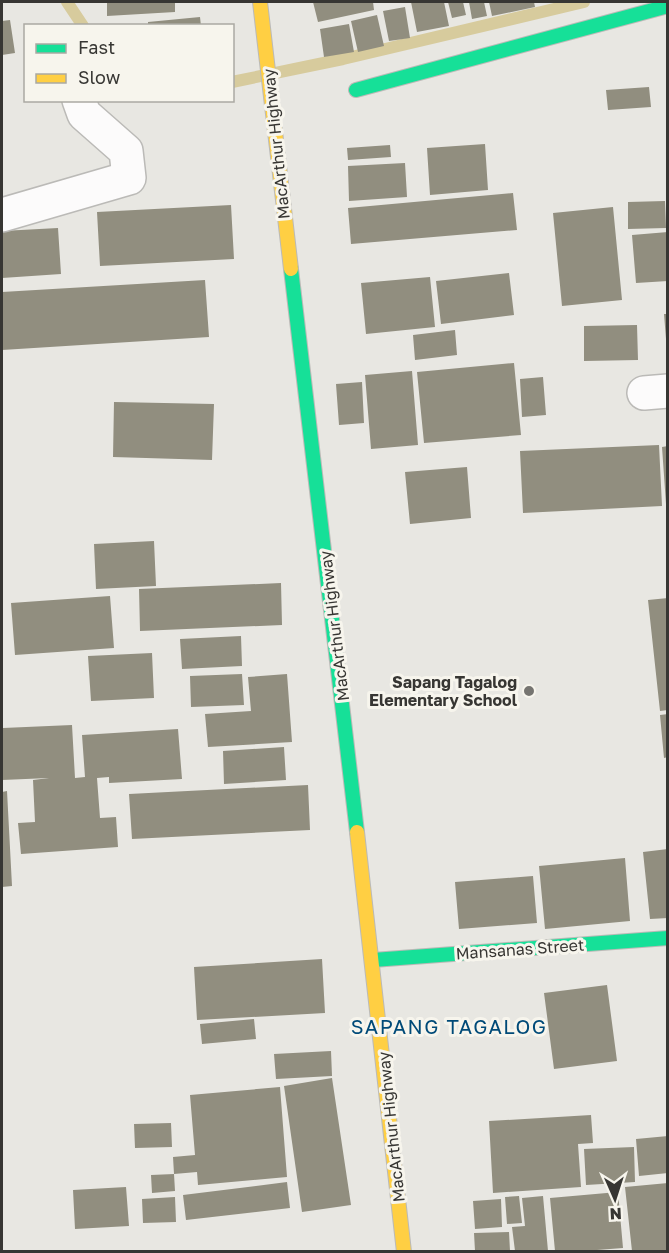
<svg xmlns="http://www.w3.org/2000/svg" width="669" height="1253" viewBox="0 0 669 1253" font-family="'Golos Text',sans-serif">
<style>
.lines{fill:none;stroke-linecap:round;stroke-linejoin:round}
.stream{stroke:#d7cb9d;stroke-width:12}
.building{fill:#918e7f}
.street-casing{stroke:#bbbab7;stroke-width:36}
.fast-casing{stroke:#bbbab7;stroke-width:16}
.slow-casing{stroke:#bbbab7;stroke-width:16}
.street{stroke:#fcfbfb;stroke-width:33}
.fast{stroke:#16e098;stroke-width:14}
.slow{stroke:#ffcf43;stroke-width:14}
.poi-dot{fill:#757470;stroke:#f7f5ed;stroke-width:2}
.labels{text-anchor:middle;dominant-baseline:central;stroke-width:6;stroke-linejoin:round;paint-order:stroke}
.street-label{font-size:16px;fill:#373633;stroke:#f7f5ed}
.poi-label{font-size:16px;font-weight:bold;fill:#373633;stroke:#f7f5ed;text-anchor:end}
.quarter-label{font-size:20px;letter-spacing:1.5px;fill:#004a78;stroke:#f7f5ed}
</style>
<rect width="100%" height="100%" fill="#e8e7e2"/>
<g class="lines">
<path class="stream" d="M67 2 83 26
M232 82 343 59 584 2"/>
</g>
<path class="building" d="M107 2H175V12L107 16Z
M313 2H373L374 10 318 22Z
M411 2H444L449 26 417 32Z
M448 2H463L466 15 452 18Z
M469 2H484L487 16 472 19Z
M489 2H534L535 7 492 16Z
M405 7 410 38 389 41 383 11Z
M377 15 384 46 358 52 351 21Z
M200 17 201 26H148V22Z
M10 20 15 53 2 55V21Z
M349 24 354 52 324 57 320 29Z
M649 87 651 107 608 110 606 90Z
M485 144 488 190 430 195 427 148Z
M390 145 391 157 348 160 347 148Z
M405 163 407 197 349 201 348 166Z
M513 193 517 230 351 244 348 208Z
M665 201 666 228 628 229V202Z
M231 205 234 259 100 266 97 212Z
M613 207 622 300 562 306 553 213Z
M58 228 61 274 2 278V231Z
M668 232V281L636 283 632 235Z
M509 273 514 315 441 324 436 281Z
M430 277 435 327 366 334 361 283Z
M205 280 209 337 2 350V292Z
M664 314H668V339H666Z
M637 325 638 360 584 361V326Z
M455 330 457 355 415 360 413 335Z
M514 363 521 435 424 443 417 372Z
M412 371 418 445 371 449 365 375Z
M543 377 546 415 522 417 520 379Z
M362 382 364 423 339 425 336 384Z
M114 402 214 404 212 460 113 457Z
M659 445 662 506 523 513 520 451Z
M668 446V504H666L662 447Z
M467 467 471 518 410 524 405 472Z
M154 541 156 586 96 589 94 544Z
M281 583 282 625 140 631 139 589Z
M110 596 114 648 15 655 11 603Z
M668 598V710L660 711 648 600Z
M241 636 242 666 182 669 180 639Z
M152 653 154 698 91 701 88 656Z
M242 674 244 705 191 707 190 676Z
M287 674 292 742 208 747 205 714 251 711 248 677Z
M668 714V757L664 758 660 715Z
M72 725 75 778 85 777 82 735 178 729 182 779 109 783V777L97 778 100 818 116 817 118 847 21 854 18 823 35 822 33 780 49 778 2 780 3 728Z
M284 747 286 780 224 784 223 751Z
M308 785 310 830 132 839 129 794Z
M7 791 12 886 2 887V792Z
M668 849V918L650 919 643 852Z
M625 858 630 921 545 929 539 866Z
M533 876 537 923 459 929 455 882Z
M322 959 325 1013 197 1020 194 967Z
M607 985 617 1061 554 1069 544 993Z
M254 1019 256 1039 202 1044 200 1024Z
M331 1051 332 1076 276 1079 274 1054Z
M332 1078 351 1205 302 1212 284 1086Z
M280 1087 287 1177 198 1185 197 1172 174 1174 173 1157 195 1155 190 1095Z
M591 1115 593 1143 578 1144 581 1187 493 1193 489 1121Z
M171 1123 172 1147 135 1148 134 1124Z
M668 1136V1173L639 1176 636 1139Z
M634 1147 635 1182 586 1185 584 1149Z
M174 1174 175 1191 152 1193 151 1175Z
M287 1182 290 1208 186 1220 183 1195Z
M668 1183V1251H632L625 1187Z
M126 1187 129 1226 75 1229 73 1190Z
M618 1192 623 1248 584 1251H555L550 1198Z
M519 1196 522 1223 507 1224 505 1197Z
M543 1196 548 1251H515L512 1227 525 1226 522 1198Z
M175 1197 176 1222 143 1223 142 1199Z
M501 1199 502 1227 475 1229 473 1201Z
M509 1232 510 1251H475L474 1233Z"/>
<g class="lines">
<defs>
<path id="street" d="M2 215 129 178 126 151 84 114 79 100
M644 393 668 391"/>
<path id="fast" d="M356 90 668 6
M291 269 357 832
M373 960 668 938"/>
<path id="slow" d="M260 2 291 269
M357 832 404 1252"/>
</defs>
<use href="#street" class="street-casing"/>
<use href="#fast" class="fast-casing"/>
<use href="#slow" class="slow-casing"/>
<use href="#street" class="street"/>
<use href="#fast" class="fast"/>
<use href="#slow" class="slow"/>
</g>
<circle class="poi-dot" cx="529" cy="691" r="6"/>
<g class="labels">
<g class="street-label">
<text transform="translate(276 144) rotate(-96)">MacArthur Highway</text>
<text transform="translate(334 626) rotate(-97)">MacArthur Highway</text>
<text transform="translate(520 949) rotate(-4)">Mansanas Street</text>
<text transform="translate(391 1127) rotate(-96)">MacArthur Highway</text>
</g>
<g class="poi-label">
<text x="517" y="682">Sapang Tagalog<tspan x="517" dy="18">Elementary School</tspan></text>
</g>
<g class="quarter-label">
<text x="449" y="1026">SAPANG TAGALOG</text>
</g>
</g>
<rect width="669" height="1253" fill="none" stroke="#373633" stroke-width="6"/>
<rect x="24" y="24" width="210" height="78" fill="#f7f5ed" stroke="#aaa9a3" stroke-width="1.5"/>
<rect x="36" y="44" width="30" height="9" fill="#16e098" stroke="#aaa9a3" stroke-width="1.5"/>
<text x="78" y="54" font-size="18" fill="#373633">Fast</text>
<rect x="36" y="74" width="30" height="9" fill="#ffcf43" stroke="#aaa9a3" stroke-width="1.5"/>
<text x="78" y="84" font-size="18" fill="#373633">Slow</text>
<g transform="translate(615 1199) rotate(177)" stroke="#f7f5ed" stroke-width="4.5" paint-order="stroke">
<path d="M0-4.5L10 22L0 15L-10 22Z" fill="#373633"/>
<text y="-9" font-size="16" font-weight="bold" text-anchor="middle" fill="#373633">N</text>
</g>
</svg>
